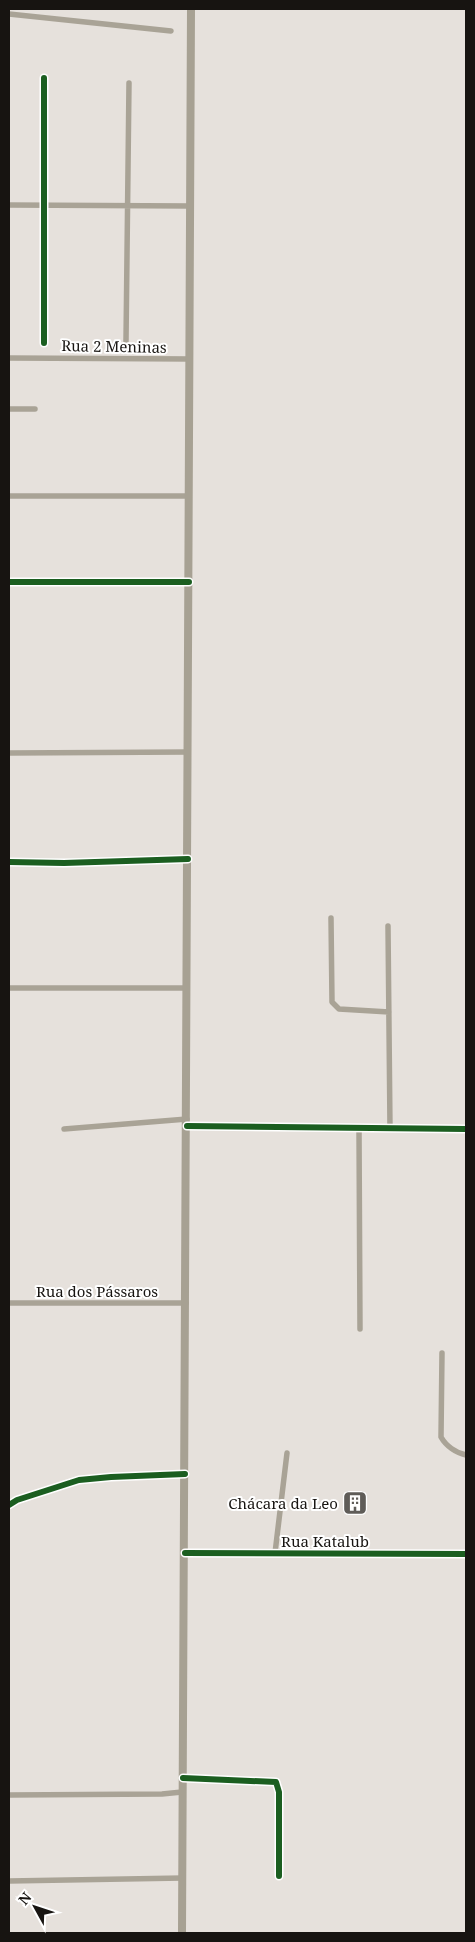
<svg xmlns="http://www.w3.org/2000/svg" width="475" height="1942" viewBox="0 0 475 1942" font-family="'Noto Serif',serif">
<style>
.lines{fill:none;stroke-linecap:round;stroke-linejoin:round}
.minor{stroke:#a9a396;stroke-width:5.5}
.secondary{stroke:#a7a193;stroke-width:8}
.cycleway-casing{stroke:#fff;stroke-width:9}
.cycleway{stroke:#1b5e20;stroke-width:6}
.labels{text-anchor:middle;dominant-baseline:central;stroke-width:4;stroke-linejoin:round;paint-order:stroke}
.street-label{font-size:15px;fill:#171411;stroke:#fff}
.poi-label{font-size:15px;fill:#171411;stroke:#fff;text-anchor:end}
</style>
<rect width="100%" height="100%" fill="#e6e1dc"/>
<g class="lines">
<path class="minor" d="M9 14 171 31
M9 205 190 206
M126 341 129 83
M44 343V78
M9 358 190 359
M9 409H35
M9 496H189
M9 582H189
M9 753 188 752
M9 862 64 863 188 859
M331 918 332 1002 339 1009 389 1012
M388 926 390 1128
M9 988H187
M187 1126 466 1129
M64 1129 187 1119
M359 1129 360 1329
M9 1303H186
M442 1353 441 1437C446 1446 456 1453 466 1455
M9 1505 17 1500 79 1480 111 1477 185 1474
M185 1553 466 1554
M275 1553 287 1453
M183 1778 276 1782 279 1792V1876
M9 1795 162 1794 182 1792
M9 1881 183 1878"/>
<path class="secondary" d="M182 1933 191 9"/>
<defs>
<path id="cycleway" d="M44 343V78
M9 582H189
M9 862 64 863 188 859
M187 1126 466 1129
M9 1505 17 1500 79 1480 111 1477 185 1474
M185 1553 466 1554
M183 1778 276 1782 279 1792V1876"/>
</defs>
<use href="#cycleway" class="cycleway-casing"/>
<use href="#cycleway" class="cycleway"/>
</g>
<defs>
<symbol id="building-square" viewBox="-11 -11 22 22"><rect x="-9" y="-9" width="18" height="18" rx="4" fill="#5f5c58" stroke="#fff"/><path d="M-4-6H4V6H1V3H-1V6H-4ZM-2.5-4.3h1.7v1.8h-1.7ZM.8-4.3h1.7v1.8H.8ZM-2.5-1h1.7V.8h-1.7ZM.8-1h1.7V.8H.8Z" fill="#fff"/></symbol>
</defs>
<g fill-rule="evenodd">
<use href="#building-square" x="341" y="1489" width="28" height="28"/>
</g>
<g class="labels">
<g class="street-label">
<text transform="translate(114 346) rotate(1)">Rua 2 Meninas</text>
<text x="97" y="1291">Rua dos Pássaros</text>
<text x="325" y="1541">Rua Katalub</text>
</g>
<g class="poi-label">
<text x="338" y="1503">Chácara da Leo</text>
</g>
</g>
<rect width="475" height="1942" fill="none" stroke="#171411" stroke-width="20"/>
<g transform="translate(35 1907) rotate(310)" stroke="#ffffff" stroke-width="4" paint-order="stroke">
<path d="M0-4L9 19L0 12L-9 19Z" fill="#171411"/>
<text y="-8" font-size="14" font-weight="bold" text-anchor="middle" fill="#171411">N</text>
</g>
</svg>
